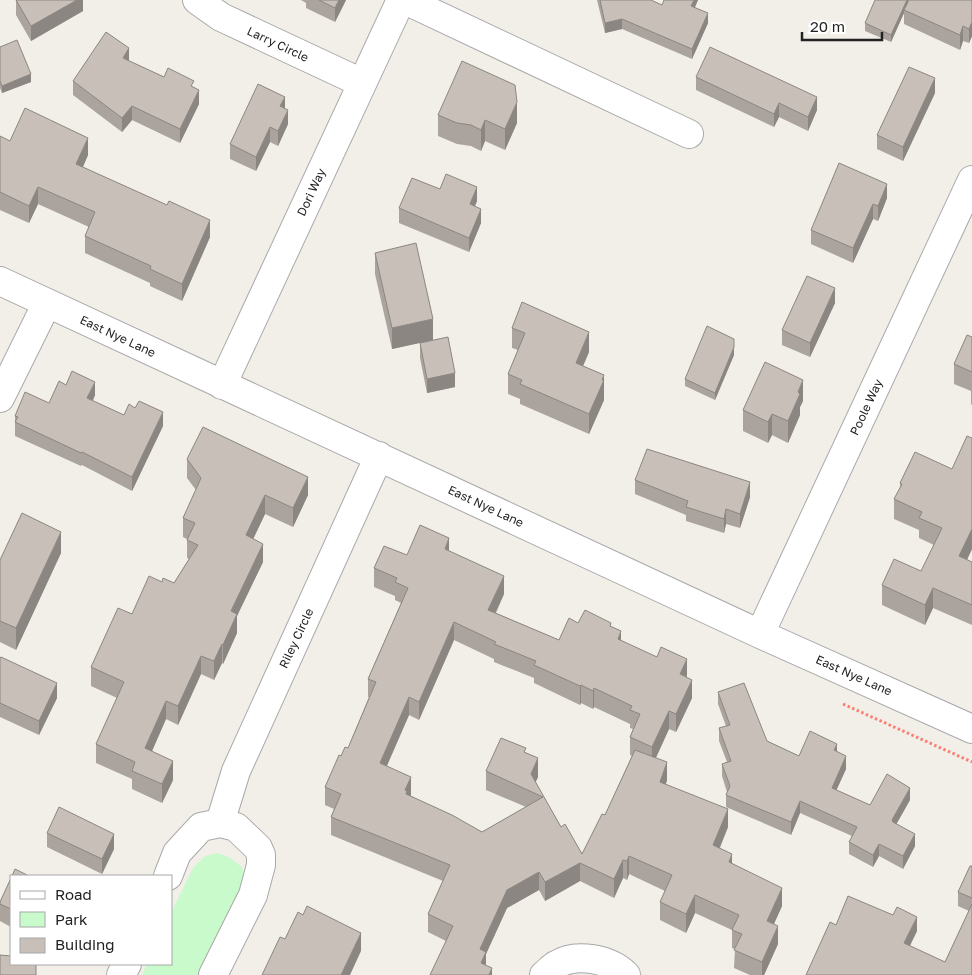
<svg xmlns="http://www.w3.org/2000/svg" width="972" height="975" viewBox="0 0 972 975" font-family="'Golos Text',sans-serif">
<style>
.park{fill:#c8facc}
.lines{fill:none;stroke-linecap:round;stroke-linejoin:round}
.minor-casing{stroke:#a9a9a9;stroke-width:30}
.path{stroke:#fa8072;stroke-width:3;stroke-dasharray:2.5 2.5;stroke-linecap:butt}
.minor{stroke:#fff;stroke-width:28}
.wall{fill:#aba49e;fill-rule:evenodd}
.shaded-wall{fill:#8b8681}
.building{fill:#c7bfb8;stroke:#8b8681}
.labels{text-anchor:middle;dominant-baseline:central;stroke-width:4;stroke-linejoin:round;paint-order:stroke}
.street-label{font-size:12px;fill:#222;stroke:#fff}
</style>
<rect width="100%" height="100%" fill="#f2efe9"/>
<path class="park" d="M218 853 230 858 242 867 245 880 207 975H142L147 964H171V913L193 868 205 856Z"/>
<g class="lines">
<defs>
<path id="minor" d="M197 0 221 17 362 83
M405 0 689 134
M0 281 760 634 972 729
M222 385 401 0
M0 398 47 303
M760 634 972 180
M220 823 236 771 379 456
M168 876 177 853 201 827 220 823 236 827 258 848 261 855V865L253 895 213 975
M121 975 127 964
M544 975C548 972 552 967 556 965 576 952 610 959 626 975"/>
</defs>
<use href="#minor" class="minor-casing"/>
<path class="path" d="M843 704 972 762"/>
<use href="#minor" class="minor"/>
</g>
<path class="wall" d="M16 0H83V11L31 41 16 15Z
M301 0H346L335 22 306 8V3Z
M597 0H651L662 5 698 0 695 7 708 23 692 59 622 29 605 33Z
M908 0V3L972 0V36L969 43 963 41 960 50 904 24V13L891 42 865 31V23Z
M0 47 31 82 2 93 0 88Z
M129 61 164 77 194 87 199 104 180 143 132 120 122 132 73 95V81Z
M696 77 817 110 808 131 779 117 774 127 696 90Z
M935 93 903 161 877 149V135Z
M285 108 288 124 278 146 270 142 256 171 230 159V144Z
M438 115 517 123 505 150 485 141 481 151 471 146 457 144 438 136Z
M0 136 10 141 88 155 83 167 210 237 182 301 150 286V283L85 253V236L89 227 38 204 29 223 0 210Z
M440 189 477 201 475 206 481 223 469 252 399 223V208Z
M887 198 878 221 873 219 853 263 811 244V230Z
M375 253 433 340 392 349 375 274Z
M835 303 810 357 782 345V330Z
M512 328 589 352 583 366 604 375V400L589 434 520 404V399L508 394V374L518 350 512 348Z
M972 337V405L971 404V391L954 384V364Z
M420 343 455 387 427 393 420 358Z
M734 355 715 400 685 386V379Z
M66 385 95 395 93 401 124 415 163 426 132 491 82 465 81 466 15 436V416L49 403Z
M803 401 800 407V415L788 443 772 435 768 443 743 431V410Z
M972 438V549L967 560 972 562V625L933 608 925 625 882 605V585L921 571 934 545 919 538V530L894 519V499L900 488V483L952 469Z
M187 459 308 495 293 527 265 514 253 539 263 562 237 616V633L223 664 222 663 214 680 201 674 178 725 166 719 152 751 173 780 162 803 132 789V779L96 763V744L117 698 91 686V667L132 614 162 582 174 583 189 559 187 558V539L183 537V518L196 490 187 478Z
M635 480 750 497 740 528 726 524 724 533 686 521V515L635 494Z
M449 551 504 594 496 613 559 640 578 623 611 626 621 641 687 678 692 698 676 732 669 729 656 758 667 780 666 784 728 827 720 848 732 863 782 906 774 924 778 944 764 975H750L734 968 735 949 732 948V930L695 913 686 933 660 920V902L665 891 629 874 627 880 623 878 614 898 580 881 545 901 539 890 507 908 486 954V965L492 975 446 941 428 932V914L443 881 331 835V817L334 809 325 805V787L341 756 348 748 369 697H368V679L401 603 395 600V596L374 587V568L407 555ZM454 640 494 659V662L534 678V683L580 705 581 703 593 709 594 707 630 724V728L633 729 630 737V755L632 756 605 815 582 854 561 827 535 782 538 777 526 753 486 771V790L526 807 482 832 411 796V795L387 766 409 715 419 720Z
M61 553 16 650 0 642V560Z
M0 658 57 698 39 735 0 717Z
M718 692 767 741 799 756 837 752 846 769 836 790 870 805 910 800 896 824 915 846 903 869 879 856 873 867 849 854V842L852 836 800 813 791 835 726 807V795L727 792 722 776V764L727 762 719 741V728L726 726 718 704Z
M47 833 114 849 102 874 47 847Z
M972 866V975L836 925 917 931 910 946 945 962 969 911 958 906V892Z
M11 878V927L0 921V902Z"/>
<path class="shaded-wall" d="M77 0H83V11L31 41V26Z
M339 0H346L335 22V8Z
M694 0H698L691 16V6Z
M907 0H908V6L904 10V13L891 42V35Z
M708 13V23L692 59V49Z
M622 19V29L605 33V23Z
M972 22V36L969 43V29Z
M963 26V41L960 50V35Z
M129 48V62L123 58Z
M31 74V82L2 93V86Z
M935 78V93L903 161V147Z
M199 90V104L180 143V129Z
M285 97V111L280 106Z
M817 97V110L808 131V117Z
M517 102V123L505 150V129Z
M779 103V117L774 127V114Z
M132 106V120L122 132V118Z
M288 110V124L278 146V131Z
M485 120V141L481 151V130Z
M270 127V142L256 171V157Z
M88 138V155L76 182V164Z
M887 184V198L878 221V206Z
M38 187V204L29 223V206Z
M477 187V201L470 218V204Z
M873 204V219L853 263V248Z
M481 209V223L469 252V238Z
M210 220V237L182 301V284Z
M835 288V303L810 357V343Z
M433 319V340L392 349V328Z
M589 332V352L576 382V363Z
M734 347V355L715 400V393Z
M455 373V387L427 393V379Z
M604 375V400L589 434V414Z
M803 380V401L800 407V415L788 443V421L798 392Z
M95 382V395L87 412V398Z
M163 412V426L132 491V477Z
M772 414V435L768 443V422Z
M308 477V495L293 527V508Z
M750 482V497L740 528V514Z
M265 495V514L246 554V535Z
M726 509V524L724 533V519Z
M972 529V549L959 576V556Z
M61 532V553L16 650V628Z
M449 538V556L445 549Z
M263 544V562L237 616V633L223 664V645L231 611Z
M504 576V594L488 628V610Z
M933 588V608L925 625V605Z
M454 622V640L419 720V702Z
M621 631V649L618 639Z
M222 644V663L214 680V661Z
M201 656V674L178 725V706Z
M687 659V677L680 674Z
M692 680V698L676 732V714Z
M57 683V698L39 735V721Z
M581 685V703L580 705V686Z
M594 688V707L593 709V691Z
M409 697V715L380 781V763Z
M166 701V719L145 767V748Z
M669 711V729L652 766V747Z
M837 744V756L834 750Z
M846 756V769L832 800V788Z
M538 758V777L531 792V774Z
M173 761V780L162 803V784Z
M667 762V780L660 800V782Z
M411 777V795L407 803 405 790Z
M910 788V800L892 832V820Z
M800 801V813L791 835V822Z
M728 809V827L713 863V845Z
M114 834V849L102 874V859Z
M915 834V846L903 869V856Z
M879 844V856L873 867V855Z
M732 854V872L729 862Z
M629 856V874L627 880V861Z
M623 860V878L614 898V879Z
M580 863V881L545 901V882Z
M539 872V890L507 908 486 954V970L481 975 480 949 507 890Z
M782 888V906L767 939V921Z
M695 895V913L686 933V914Z
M917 917V931L904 957V943Z
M778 926V944L764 975H762V962Z
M361 933V951L350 975H341Z
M492 968V975H489Z"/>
<path class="building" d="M16 0H77L31 26Z
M319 0H339L335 8Z
M600 0H651L662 5 664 0H694L691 6 708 13 692 49 622 19 605 23Z
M875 0H907L891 35 865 23Z
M909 0H972V22L969 29 963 26 960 35 904 10Z
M106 32 129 48 123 58 164 77 168 68 194 81 191 86 199 90 180 129 132 106 122 118 73 81Z
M17 40 31 74 2 86 0 81V47Z
M710 47 817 97 808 117 779 103 774 114 696 77Z
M462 61 515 85 517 102 505 129 485 120 481 130 471 125 457 123 438 115Z
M909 67 935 78 903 147 877 135Z
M258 84 285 97 280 106 288 110 278 131 270 127 256 157 230 144Z
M25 108 88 138 76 164 167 205 169 201 210 220 182 284 150 269 151 266 85 236 95 212 38 187 29 206 0 192V136L10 141Z
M839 163 887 184 878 206 873 204 853 248 811 230Z
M446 174 477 187 470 204 481 209 469 238 399 208 412 178 440 189Z
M416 243 433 319 392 328 375 253Z
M807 276 835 288 810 343 782 330Z
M522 302 589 332 576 363 604 375 602 380H604L589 414 520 384 522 380 508 374 525 333 512 328Z
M707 326 734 339V347L715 393 685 379Z
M967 335 972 337V372L954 364Z
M448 337 455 373 427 379 420 343Z
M765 362 803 380 798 392 800 394 788 421 772 414 768 422 743 410Z
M72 371 95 382 87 398 124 415 129 404 135 408 139 401 163 412 132 477 82 452 81 453 15 422 18 417 15 416 25 392 49 403 59 381 66 385Z
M203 427 308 477 293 508 265 495 246 535 263 544 231 611 237 614 223 645 222 644 214 661 201 656 178 706 166 701 145 748 173 761 162 784 132 771 135 762 96 744 124 682 91 667 118 608 132 614 149 576 162 582 163 578 174 583 198 545 187 540 195 523 183 518 201 478 187 459Z
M967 436 972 438V529L959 556 972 562V605L933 588 925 605 882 585 894 559 921 571 942 528 919 518 922 512 894 499 902 484 900 483 915 452 952 469Z
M647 449 750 482 740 514 726 509 724 519 686 507 688 501 635 480Z
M22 513 61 532 16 628 0 621V560Z
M420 525 449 538 445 549 504 576 488 610 559 640 569 618 578 623 585 610 611 623 610 626 621 631 618 639 657 657 661 647 687 659 680 674 692 680 676 714 669 711 652 747 630 737 640 714 630 710 632 706 594 688 593 691 581 685 580 686 534 665 536 661 494 644 496 642 454 622 419 702 409 697 380 763 411 777 405 790 407 791 406 794 452 815 482 832 543 797 486 771 501 738 526 748 524 752 538 758 531 774 561 827 565 824 582 854 602 814 605 815 635 750 667 762 660 782 728 809 713 845 732 854 729 862 782 888 767 921 778 926 762 962 734 950 742 934 732 930 739 915 695 895 686 914 660 902 672 875 629 856 627 861 623 860 614 879 580 863 545 882 539 872 507 890 480 949 486 952 481 963 492 968 489 975H430L453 926 428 914 450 865 331 817 341 794 325 787 339 755 341 756 345 747 348 748 376 682 368 679 408 588 395 582 397 578 374 568 384 546 407 555Z
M1 657 57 683 39 721 0 703V658Z
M744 683 767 741 799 756 810 731 837 744 834 750 846 756 832 788 870 805 887 774 910 788 892 820 893 822 915 834 903 856 879 844 873 855 849 842 857 827 800 801 791 822 726 795 730 786 722 764 731 761 719 728 730 725 718 692Z
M59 807 114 834 102 859 47 833Z
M970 866H972V898L958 892Z
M15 869 29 876H12Z
M11 878V909L0 904V902Z
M848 896 893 915 897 907 917 917 904 943 945 962 972 904V975H806L830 922 836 925Z
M307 906 361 933 341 975H262L280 937 285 939 298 912 303 915Z
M0 955 11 956V964H36V975H0Z"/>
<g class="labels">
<g class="street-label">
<text transform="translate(278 44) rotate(25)">Larry Circle</text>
<text transform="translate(311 192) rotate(-65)">Dori Way</text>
<text transform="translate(118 336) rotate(25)">East Nye Lane</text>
<text transform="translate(866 407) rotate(-65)">Poole Way</text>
<text transform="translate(486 506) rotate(25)">East Nye Lane</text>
<text transform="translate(296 638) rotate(-65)">Riley Circle</text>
<text transform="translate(854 675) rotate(24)">East Nye Lane</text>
</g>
</g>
<rect x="10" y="875" width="162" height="90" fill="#ffffff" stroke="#a7a7a7"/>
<rect x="20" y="891" width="25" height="8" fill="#ffffff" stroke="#a7a7a7"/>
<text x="55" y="900" font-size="15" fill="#222222">Road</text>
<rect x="20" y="912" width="25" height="15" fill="#c8facc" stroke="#a7a7a7"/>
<text x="55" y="925" font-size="15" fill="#222222">Park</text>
<rect x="20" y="938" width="25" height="15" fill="#c7bfb8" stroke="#a7a7a7"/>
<text x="55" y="950" font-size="15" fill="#222222">Building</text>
<path d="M802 32v8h80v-8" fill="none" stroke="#222222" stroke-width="2.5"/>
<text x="810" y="32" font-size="15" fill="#222222" stroke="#ffffff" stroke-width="4" paint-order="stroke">20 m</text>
</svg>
